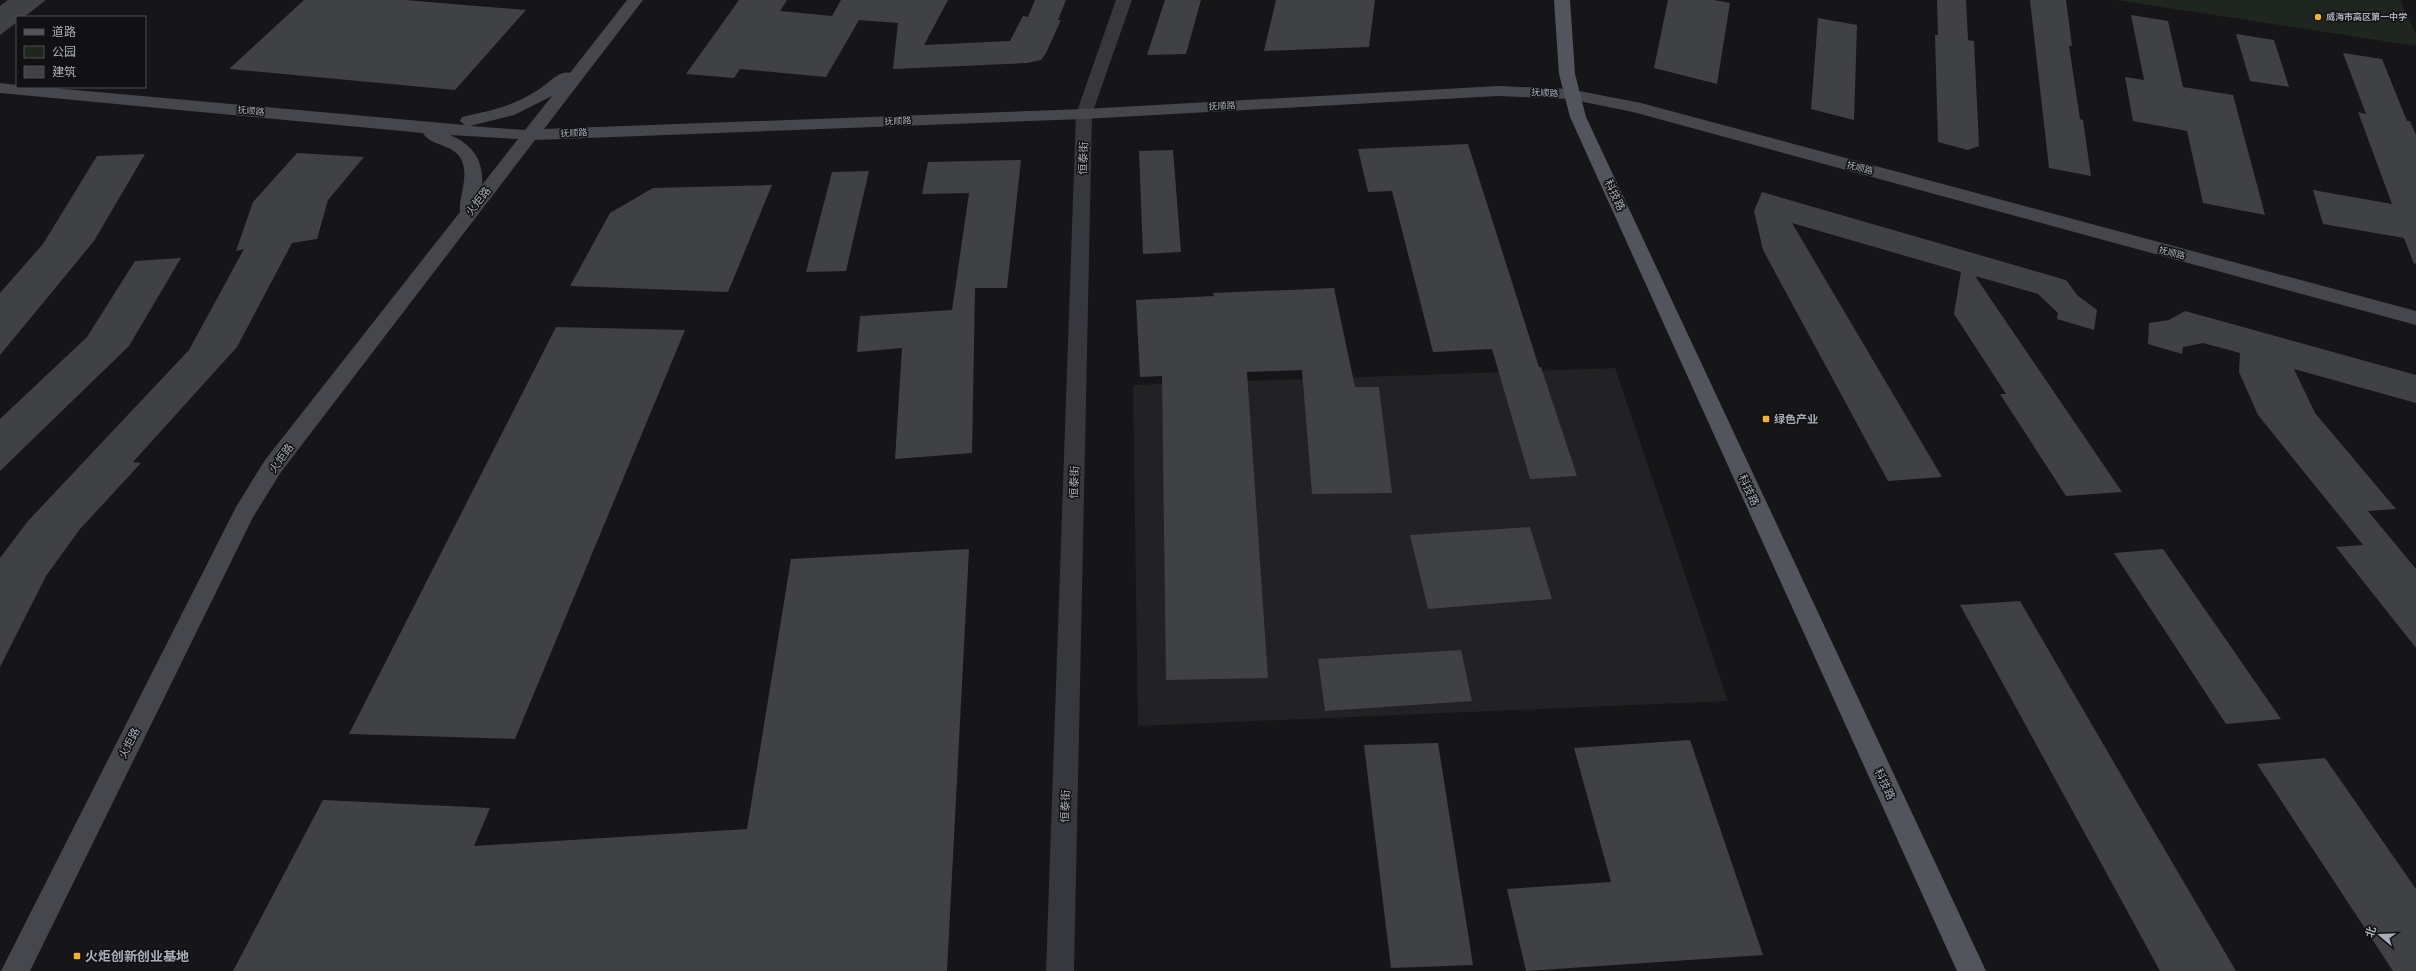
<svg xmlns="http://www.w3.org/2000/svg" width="2416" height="971" viewBox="0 0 2416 971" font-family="Arial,'Noto Sans SC',sans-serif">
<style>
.built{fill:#222225}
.green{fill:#1e261f}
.building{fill:#404145}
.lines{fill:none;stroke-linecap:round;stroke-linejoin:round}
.street{fill:#37383d;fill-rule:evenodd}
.secondary{fill:#45474d;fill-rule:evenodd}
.primary{fill:#53555c;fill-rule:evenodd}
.poi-dot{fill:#f2b134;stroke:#111113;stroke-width:1.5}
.labels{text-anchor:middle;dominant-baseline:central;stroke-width:3;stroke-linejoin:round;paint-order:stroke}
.far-poi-label{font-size:9px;font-weight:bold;fill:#a8adb8;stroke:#111113;text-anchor:start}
.far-street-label{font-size:9px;fill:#a8adb8;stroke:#111113}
.street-label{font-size:11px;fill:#a8adb8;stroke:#111113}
.poi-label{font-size:11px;font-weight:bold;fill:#a8adb8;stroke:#111113;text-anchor:start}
.near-poi-label{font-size:13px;font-weight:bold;fill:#a8adb8;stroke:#111113;text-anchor:start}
</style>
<rect width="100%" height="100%" fill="#161618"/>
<path class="built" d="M1615 368 1728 701 1138 726 1133 385Z"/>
<path class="green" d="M2116 0H2400L2416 34V46Z"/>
<path class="building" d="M8 0H46L24 17H17V22L0 35V6Z
M304 0H405L526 10 455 90 229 69Z
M739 0H787L780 11 832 16 841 0H948L924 45 1010 41 1023 16 1028 17 1035 0H1066L1058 20H1061L1046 53 1041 60 1027 63 893 69 898 23 859 20 826 77 740 69 734 78 686 74Z
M1165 0H1201L1186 54 1147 55Z
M1276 0H1375L1369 47 1264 51Z
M1668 0H1714L1730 3 1717 84 1654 68Z
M1937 0H1966L1968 40 1974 41 1979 146 1968 150 1938 142 1935 35H1938Z
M2030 0H2066L2072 46H2069L2080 119 2083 120 2091 176 2049 168Z
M2131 15 2168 21 2183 87 2233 95 2265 215 2203 203 2187 131 2133 121 2125 77 2144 80Z
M1818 18 1857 25 1854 120 1811 109Z
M2236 34 2274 40 2289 87 2250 81Z
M2343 53 2382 59 2407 121H2410L2416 135V263L2414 264 2404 238 2323 224 2313 190 2392 204 2358 112 2366 114Z
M1468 144 1539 367H1541L1577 476 1530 479 1492 349 1433 352 1392 191 1368 192 1358 149Z
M1173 150 1181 252 1143 254 1139 151Z
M297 153 364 157 328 200 317 239 292 243 237 347 133 462 141 463 80 529 46 576 0 667V558L28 521 189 350 244 249 236 251 253 202Z
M145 154 94 241 0 355V293L43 244 97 156Z
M1021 160 1007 288H975L972 453 895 459 902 348 857 352 860 316 952 310 969 193 922 194 928 162Z
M869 171 846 271 806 272 832 172Z
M772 185 728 292 570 286 610 213 653 188Z
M1762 192 2066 280 2077 295 2097 310 2094 330 2057 319 2058 313 2038 294 1975 276 2122 492 2066 496 2000 394H2006L1954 314 1961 272 1792 223 1942 477 1888 481 1763 250 1754 211Z
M181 258 129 346 0 471V419L87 337 135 261Z
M1334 288 1355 387H1379L1392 493 1312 494 1302 370 1247 372 1268 678 1166 680 1162 376 1140 377 1136 300 1214 296 1213 293Z
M2185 311 2416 375V403L2294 369 2315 413 2396 509 2368 511 2416 569V648L2336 547 2363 545 2258 415 2239 372 2240 353 2203 343 2183 347 2182 354 2148 344 2149 323 2169 320Z
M556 327 685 330 515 739 349 734Z
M1530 527 1552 599 1428 609 1410 535Z
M969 549 947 971H233L323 800 490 808 474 846 747 829 791 559Z
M2163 549 2281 719 2226 724 2114 553Z
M2020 601 2145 816 2236 971H2160L1960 605Z
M1461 650 1472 701 1325 711 1318 659Z
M1690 740 1763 955 1526 971 1507 889 1611 882 1574 748Z
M1438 743 1473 965 1391 968 1364 745Z
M2325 758 2416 889V971H2393L2257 764Z"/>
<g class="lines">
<path class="street" d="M1116 0H1132L1092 114 1074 971H1046L1076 114Z"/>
<path class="secondary" d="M627 0H643L544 129 1084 109 1498 86 1569 89 1641 103 2416 311V325L1633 112 1569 99 1498 96 1084 119 535 140 281 472 253 517 30 971H1L236 507 265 460 460 212C459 198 466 183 464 169 461 142 432 149 423 133L0 93V83L17 85V87H42L465 125 460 121 462 117C492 110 511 107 538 90 547 85 559 70 570 73ZM552 96 525 130 470 126 514 115ZM450 135 518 139 482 185C484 160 472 144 450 135Z"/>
<path class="primary" d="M1554 0H1570L1575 74 1586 117 1986 971H1957L1570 117 1559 74Z"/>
</g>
<g class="poi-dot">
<circle cx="2318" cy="17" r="4"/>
<rect x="1762" y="415" width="8" height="8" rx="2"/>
<rect x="73" y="952" width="8" height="8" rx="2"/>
</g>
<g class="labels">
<g class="far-poi-label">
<text x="2326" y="17">威海市高区第一中学</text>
</g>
<g class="far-street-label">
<text transform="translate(1545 93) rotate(3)">抚顺路</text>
<text transform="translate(1222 106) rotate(-3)">抚顺路</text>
<text transform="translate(251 111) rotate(5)">抚顺路</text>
<text transform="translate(898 121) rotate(-2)">抚顺路</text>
<text transform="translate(574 133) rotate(-2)">抚顺路</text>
<text transform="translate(1860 168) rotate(15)">抚顺路</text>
<text transform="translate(2172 253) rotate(15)">抚顺路</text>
</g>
<g class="street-label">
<text transform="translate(1083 158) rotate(-88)">恒泰街</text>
<text transform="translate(1615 195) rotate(65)">科技路</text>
<text transform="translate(478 201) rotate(-52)">火炬路</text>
<text transform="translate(281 458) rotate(-54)">火炬路</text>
<text transform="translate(1074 482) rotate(-88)">恒泰街</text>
<text transform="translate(1749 490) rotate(65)">科技路</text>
<text transform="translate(129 743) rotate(-63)">火炬路</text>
<text transform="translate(1885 784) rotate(65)">科技路</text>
<text transform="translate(1065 806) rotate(-88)">恒泰街</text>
</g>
<g class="poi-label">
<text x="1774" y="419">绿色产业</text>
</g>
<g class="near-poi-label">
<text x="85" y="956">火炬创新创业基地</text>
</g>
</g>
<rect x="16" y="16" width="130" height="72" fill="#111113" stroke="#4d4f55"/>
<rect x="24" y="29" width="20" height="6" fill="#53555c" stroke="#4d4f55"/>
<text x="52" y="36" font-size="12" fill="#a8adb8">道路</text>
<rect x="24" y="46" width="20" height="12" fill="#1e261f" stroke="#4d4f55"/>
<text x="52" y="56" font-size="12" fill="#a8adb8">公园</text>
<rect x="24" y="66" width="20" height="12" fill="#404145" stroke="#4d4f55"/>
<text x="52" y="76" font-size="12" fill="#a8adb8">建筑</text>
<g transform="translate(2380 935) rotate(289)" stroke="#111113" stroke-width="3" paint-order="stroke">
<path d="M0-3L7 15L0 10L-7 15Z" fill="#a8adb8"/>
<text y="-6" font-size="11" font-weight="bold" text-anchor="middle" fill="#a8adb8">北</text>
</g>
</svg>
